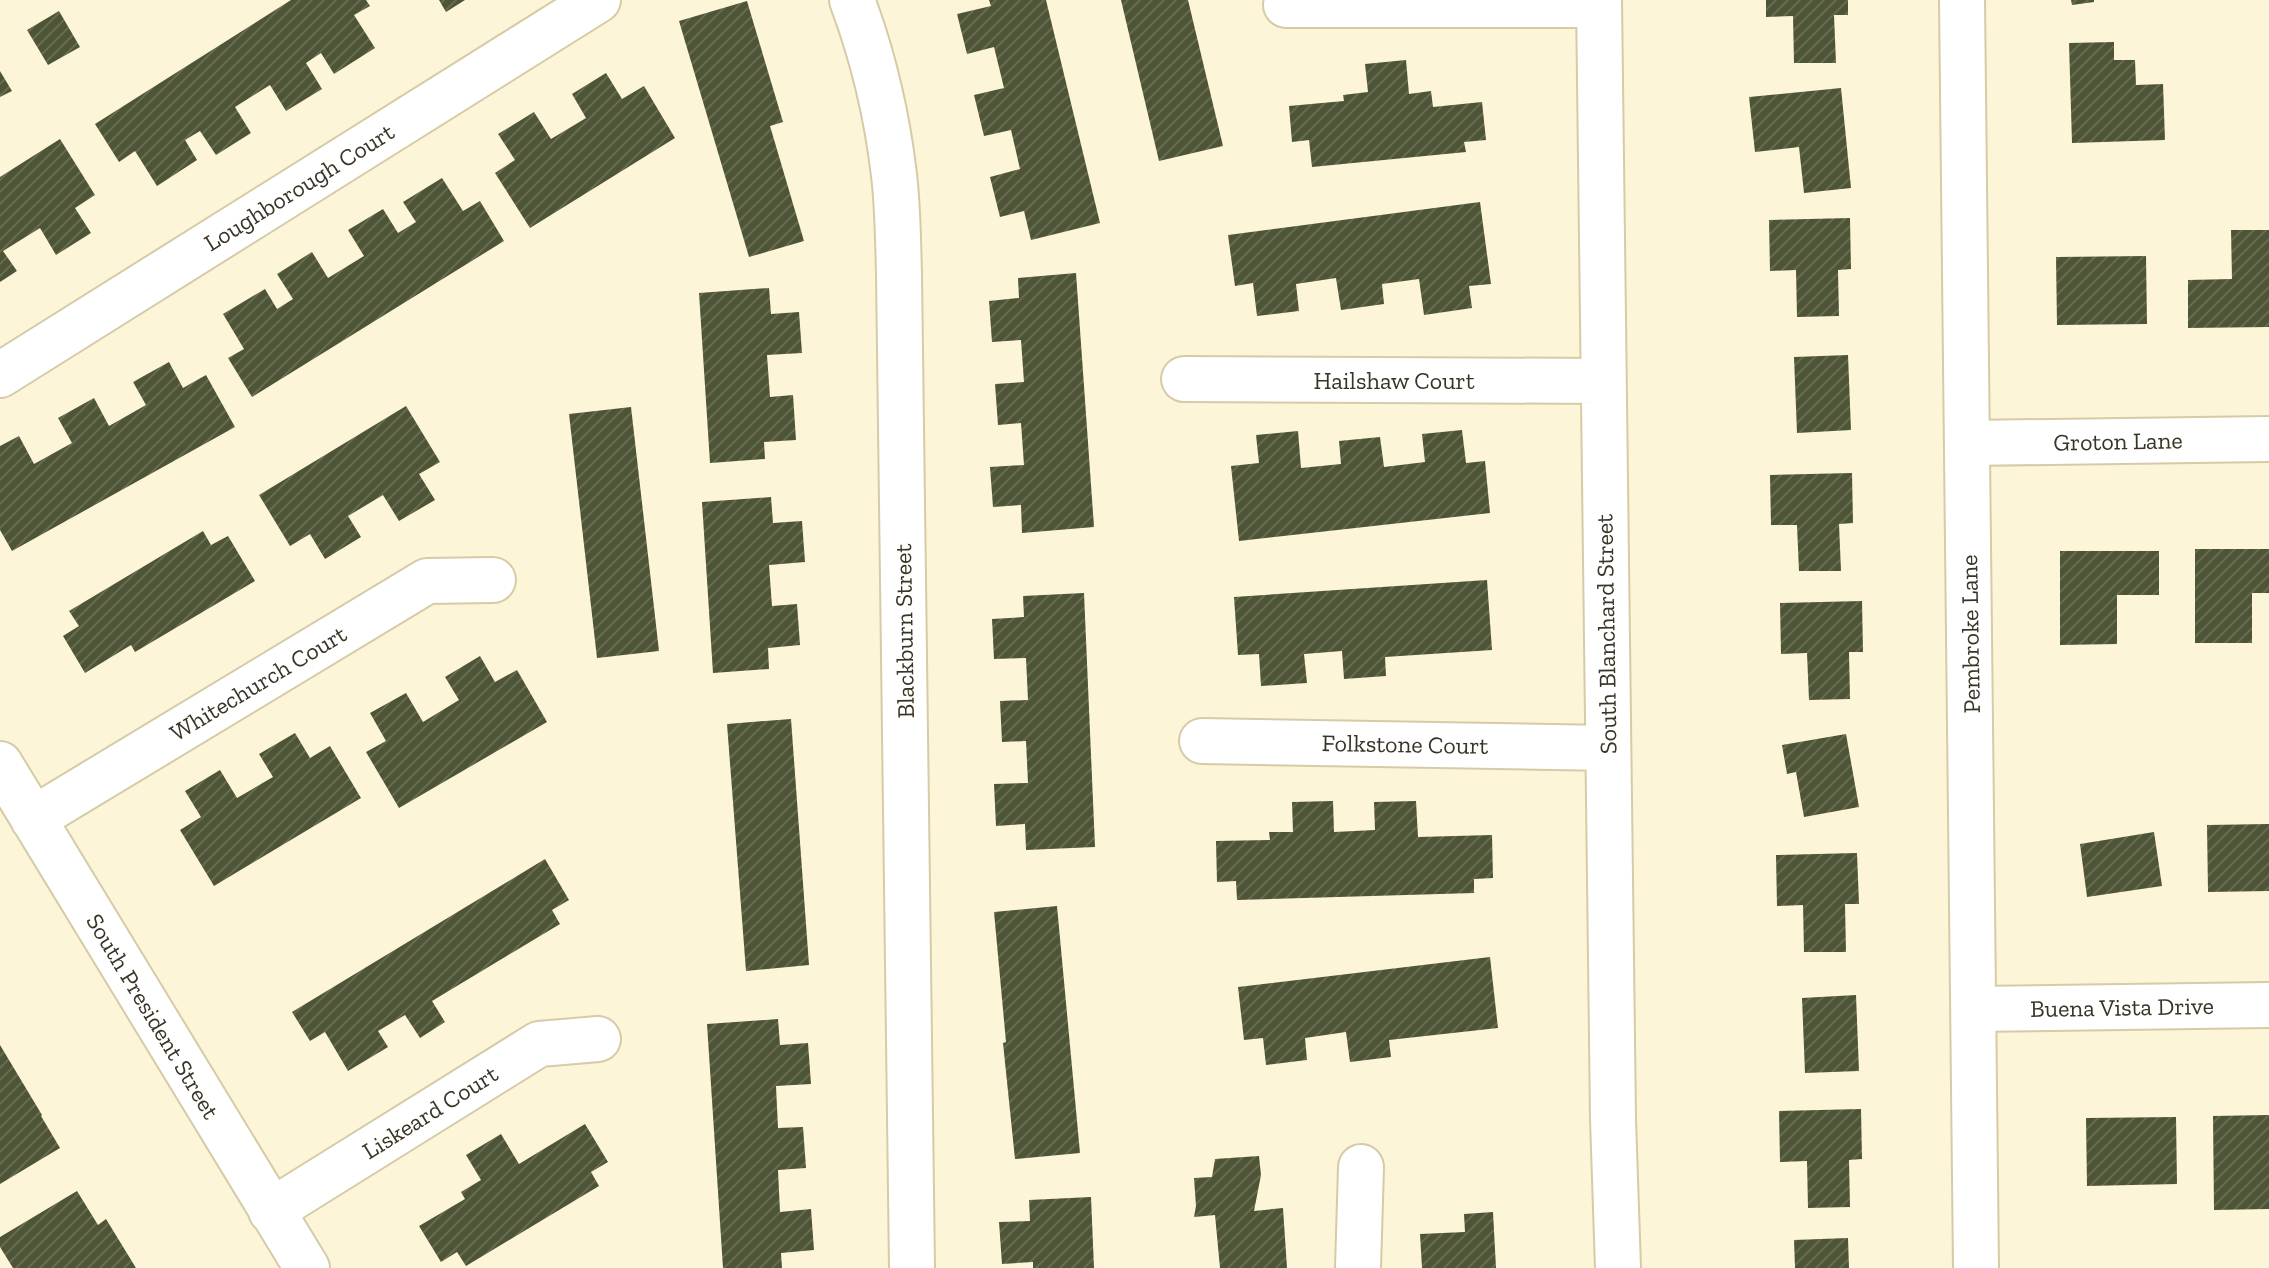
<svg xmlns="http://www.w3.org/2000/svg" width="2269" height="1268" viewBox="0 0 2269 1268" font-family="'Zilla Slab',serif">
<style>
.building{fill:url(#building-hatch)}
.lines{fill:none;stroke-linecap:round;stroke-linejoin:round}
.minor-casing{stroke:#d5cba7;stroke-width:48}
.minor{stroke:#fff;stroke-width:44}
.labels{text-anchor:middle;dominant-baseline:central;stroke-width:8;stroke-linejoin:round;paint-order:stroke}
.street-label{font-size:24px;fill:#393526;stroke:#fff}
</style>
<defs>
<pattern id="building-hatch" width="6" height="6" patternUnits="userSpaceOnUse" patternTransform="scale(2)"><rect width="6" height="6" fill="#4e5536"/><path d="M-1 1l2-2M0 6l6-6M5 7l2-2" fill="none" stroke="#666b51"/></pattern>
</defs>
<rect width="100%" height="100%" fill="#fdf5d8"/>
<path class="building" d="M291 0H366L370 6 354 15 375 48 334 74 321 53 306 63 322 89 286 111 270 85 235 107 251 133 216 155 200 131 185 140 197 160 157 186 135 151 119 162 95 124Z
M439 0H465L446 12Z
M989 0H1046L1100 223 1031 240 1024 211 1000 217 990 177 1020 169 1011 130 984 136 974 95 1004 88 994 47 967 54 957 14 991 6Z
M1121 0H1188L1223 146 1159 161Z
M1766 0H1848V15H1834L1836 63H1794L1793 16 1766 17Z
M2071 0H2094V2L2072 5Z
M747 1 783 122 770 126 804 241 749 257 679 21Z
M59 11 80 47 48 65 27 30Z
M2114 42V60H2135L2136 85 2163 84 2165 140 2072 143 2069 43Z
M1406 60 1409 94 1431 91 1433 107 1482 102 1486 140 1464 142 1466 152 1312 167 1309 140 1292 142 1289 106 1344 101 1343 95 1368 92 1365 64Z
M0 71 12 91 0 97Z
M606 73 622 99 644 86 675 138 530 228 495 173 515 160 498 134 534 112 551 139 586 118 572 94Z
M1841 88 1851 188 1804 193 1799 147 1755 152 1749 97Z
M60 139 95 195 75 208 91 233 56 255 40 228 3 251 17 271 0 282V177Z
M442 178 463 211 480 201 504 241 252 397 228 358 244 349 223 314 265 289 277 309 293 299 277 274 312 252 328 278 364 256 348 230 383 209 398 233 416 222 403 202Z
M1480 202 1491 284 1469 286 1472 308 1424 315 1419 279 1382 284 1384 304 1341 310 1336 278 1296 284 1299 311 1257 316 1253 283 1235 286 1228 235Z
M1850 218 1851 269 1838 270 1839 316 1797 317 1796 270 1770 271 1769 220Z
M2231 230H2269V327L2188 328V280L2232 279Z
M2146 256 2147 324 2057 325 2056 257Z
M1076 273 1094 527 1022 533 1021 505 993 507 990 467 1024 465 1021 423 998 425 995 384 1024 382 1021 340 992 342 989 301 1019 298 1018 278Z
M769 288 771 314 799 312 802 353 767 355 770 397 793 395 796 440 764 442 765 459 710 463 699 293Z
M1848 355 1851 430 1797 433 1794 357Z
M169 362 183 388 206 375 235 427 12 551 0 530V446L19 436 34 464 72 443 58 418 94 398 109 426 146 405 133 382Z
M406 406 440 462 419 474 435 500 399 521 383 495 348 516 361 537 325 559 310 534 290 546 259 495Z
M631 407 659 651 597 658 569 414Z
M1462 430 1466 463 1485 461 1490 513 1239 541 1231 466 1259 463 1256 435 1298 431 1301 468 1341 464 1339 441 1380 437 1384 467 1425 462 1422 434Z
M1852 473 1853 523 1839 524 1841 571H1799L1797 525H1771L1770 475Z
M771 497 773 523 802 521 805 562 769 565 772 606 797 604 800 645 768 648 769 669 713 673 702 502Z
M203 531 211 545 228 536 255 581 135 652 131 645 85 673 63 636 79 626 69 611Z
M2195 549H2269V593H2252V643H2195Z
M2060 551H2159V595H2117V644L2060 645Z
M1487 580 1492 650 1385 657 1386 676 1344 679 1342 651 1304 654 1307 683 1261 686 1259 654 1238 655 1234 597Z
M1084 593 1095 847 1026 850 1025 824 996 826 994 784 1028 783 1026 741 1002 742 1000 701 1028 700 1026 658 994 659 992 619 1024 617 1023 596Z
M1862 601 1863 652H1849L1850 699 1809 700 1807 653 1781 654 1780 603Z
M480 656 495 682 517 670 547 722 399 808 366 752 386 741 370 713 406 693 423 722 459 700 445 677Z
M791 719 809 965 746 971 727 724Z
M295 733 310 758 330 746 361 798 214 886 180 830 201 817 185 791 220 770 237 798 273 777 259 754Z
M1846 734 1859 807 1804 817 1796 772 1787 774 1782 745Z
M1333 801 1334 832 1375 830 1374 802 1416 801 1418 837 1492 835 1493 878 1474 879V893L1237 900 1236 881 1217 882 1216 841 1270 840 1269 832H1293L1292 802Z
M2269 824V891L2208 892 2207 825Z
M2154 832 2162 886 2087 897 2080 844Z
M1857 853 1859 904H1845L1846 952H1804L1803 905 1777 906 1776 855Z
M545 859 569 900 552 910 560 924 432 1001 445 1022 420 1038 405 1015 378 1031 388 1047 348 1071 325 1032 310 1041 292 1012Z
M1057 906 1080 1153 1015 1159 1003 1043 1006 1042 994 912Z
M1490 957 1498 1028 1389 1040 1391 1057 1350 1062 1346 1032 1305 1038 1307 1060 1266 1065 1263 1038 1244 1040 1238 987Z
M1856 995 1859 1071 1805 1073 1802 998Z
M778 1019 780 1045 808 1043 811 1084 776 1086 778 1128 803 1127 806 1168 778 1170 780 1212 811 1209 814 1250 781 1253 782 1268H723L707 1024Z
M0 1045 42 1115 41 1116 60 1148 0 1184Z
M1861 1109 1862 1159 1849 1160 1850 1207 1808 1208 1807 1161 1780 1162 1779 1111Z
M2269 1115V1209L2214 1210 2213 1116Z
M2176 1117 2177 1184 2087 1186 2086 1118Z
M585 1124 608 1162 591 1172 599 1186 466 1266 457 1252 441 1262 419 1226 465 1199 461 1192 481 1180 466 1155 501 1134 519 1164Z
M1259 1156 1261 1175 1254 1211 1283 1208 1287 1268H1220L1215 1215 1194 1217 1196 1206 1194 1178 1212 1177 1215 1159Z
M77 1191 98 1225 106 1219 136 1268H13L0 1247V1237Z
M1091 1197 1094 1268H1033V1262L1002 1264 999 1222 1030 1221 1029 1200Z
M1493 1212 1496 1268H1422L1420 1234 1465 1232 1464 1214Z
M1848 1238 1849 1268H1795L1794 1240Z"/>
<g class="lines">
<defs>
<path id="minor" d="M852 0C873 56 887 115 894 175 898 208 898 242 899 274L912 1268
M1599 0 1613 1119 1618 1268
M1962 0 1976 1268
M1286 5H1599
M0 375 598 0
M1184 379 1603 381
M1968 443 2269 439
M1202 741 1608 748
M0 764 307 1268
M33 819 427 581 493 580
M1975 1009 2269 1005
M271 1211 539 1044 598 1039
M1358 1268 1361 1167"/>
</defs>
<use href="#minor" class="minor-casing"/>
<use href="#minor" class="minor"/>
</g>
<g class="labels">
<g class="street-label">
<text transform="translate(299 187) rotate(-32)">Loughborough Court</text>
<text x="1394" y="380">Hailshaw Court</text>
<text transform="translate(2118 441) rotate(-1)">Groton Lane</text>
<text transform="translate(904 631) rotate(-91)">Blackburn Street</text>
<text transform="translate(1606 634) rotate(-91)">South Blanchard Street</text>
<text transform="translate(1970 634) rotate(-91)">Pembroke Lane</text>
<text transform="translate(258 683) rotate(-31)">Whitechurch Court</text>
<text transform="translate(1405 744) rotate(1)">Folkstone Court</text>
<text transform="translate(2122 1007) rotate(-1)">Buena Vista Drive</text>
<text transform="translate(153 1016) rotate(59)">South President Street</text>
<text transform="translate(430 1112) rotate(-32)">Liskeard Court</text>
</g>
</g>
</svg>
